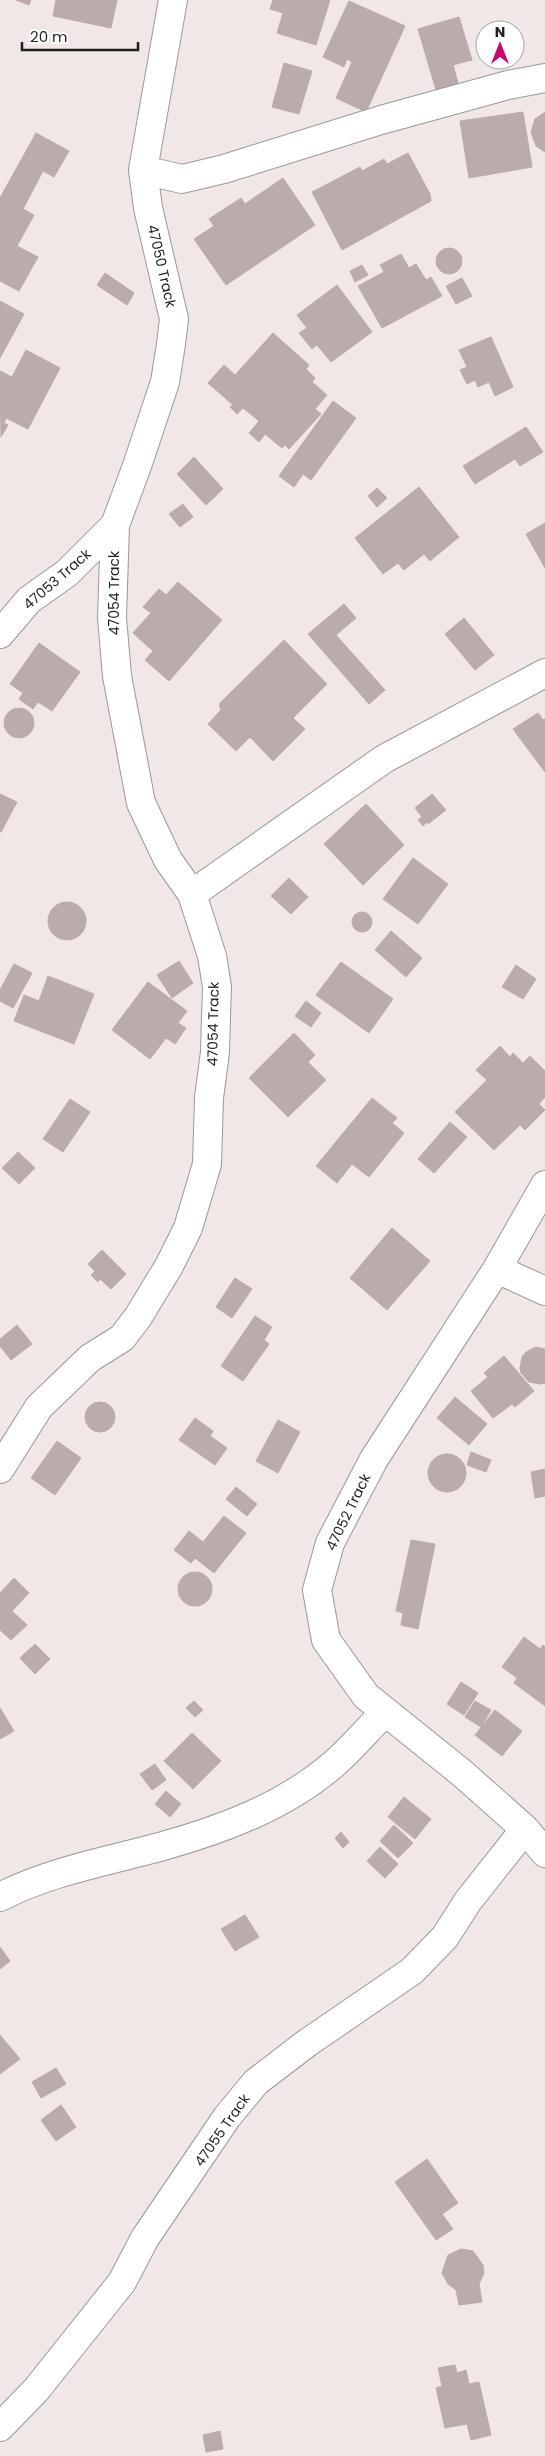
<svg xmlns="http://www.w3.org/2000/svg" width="545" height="2456" viewBox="0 0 545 2456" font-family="Poppins,sans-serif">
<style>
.building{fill:#baabad;stroke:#c1a8ab}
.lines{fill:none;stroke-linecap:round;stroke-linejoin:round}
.street-casing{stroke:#999;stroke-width:30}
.street{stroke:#fff;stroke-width:28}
.labels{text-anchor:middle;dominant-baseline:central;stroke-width:4.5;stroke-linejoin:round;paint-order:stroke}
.street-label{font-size:14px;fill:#1f1f1f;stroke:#fff}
</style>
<rect width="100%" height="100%" fill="#f0e7e6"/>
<path class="building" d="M16 0H31L29 5Z
M56 0H117L111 28 53 16Z
M273 0H330L316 45 277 33 283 13 270 9Z
M349 1 405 26 366 112 336 98 352 62 347 59 344 67 323 57Z
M459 17 472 60 453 65 458 83 436 90 418 29Z
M284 63 312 71 299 114 272 107Z
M523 112 532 167 469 178 460 121Z
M545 112V152L536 146 531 132 535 119Z
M36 133 69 151 54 177 43 171 23 209 34 215 17 246 38 257 19 291 0 281V198Z
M408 153 430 194 431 201 342 250 312 192 360 167 362 171 384 159 387 164Z
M283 178 315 225 226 285 194 239 214 226 209 219 241 198 245 204Z
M436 261a13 13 0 1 1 26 0a13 13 0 1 1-26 0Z
M401 254 409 268 416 264 426 280 431 277 442 296 382 328 358 286 384 272 380 265Z
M362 265 368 275 355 282 350 271Z
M105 273 134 293 127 305 97 285Z
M462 278 472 296 456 304 446 286Z
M337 285 372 332 331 362 317 345 312 349 299 333 307 328 297 315Z
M0 301 24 314 0 358Z
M273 333 309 365 306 369 315 378 312 382 327 395 315 409 321 414 289 449 285 445 282 448 265 434 259 442 249 433 259 421 243 408 237 414 230 407 233 405 208 383 224 365 235 375Z
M491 337 513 387 495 396 489 382 478 387 475 380 467 384 460 370 467 367 459 350Z
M26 350 60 368 28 429 6 418 4 423 8 425 1 437 0 371 12 377Z
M333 401 356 418 311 480 303 474 294 487 279 476Z
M526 427 543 452 520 466 515 459 475 484 463 466Z
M194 457 223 489 206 505 177 474Z
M419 487 459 537 430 561 424 554 404 570 398 563 383 574 355 538Z
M377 488 387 498 377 507 368 496Z
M183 504 193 517 180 527 169 514Z
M545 523V568L526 534Z
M178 582 222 620 169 681 145 660 153 651 133 633 151 613 143 607 159 589 166 595Z
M344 604 356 618 336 635 385 690 369 704 308 634Z
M464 618 494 655 475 670 445 634Z
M284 640 327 684 293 718 305 729 273 761 250 737 236 751 208 724 221 710 219 704Z
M39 643 80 672 52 711 38 702 33 709 19 699 23 693 10 684Z
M4 723a15 15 0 1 1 30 0a15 15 0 1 1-30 0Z
M538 713 543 720 545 719V772L513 729Z
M0 794 17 802 1 832H0Z
M432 794 446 810 428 824 427 822 423 826 418 820 422 817 415 808Z
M366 804 404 845 363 885 324 844Z
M413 858 448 884 418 924 383 899Z
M289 878 308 897 291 914 271 896Z
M48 921a19 19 0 1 1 38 0a19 19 0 1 1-38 0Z
M352 922a10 10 0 1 1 20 0a10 10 0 1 1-20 0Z
M391 931 422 958 406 977 375 950Z
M179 961 193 983 172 998 157 975Z
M341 962 393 999 369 1033 316 995Z
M14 964 32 973 13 1008 0 1001V990Z
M516 965 536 979 523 999 502 987Z
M48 976 94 994 74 1044 14 1021 24 995 39 1001Z
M148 982 187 1011 178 1023 186 1028 175 1044 166 1038 150 1059 112 1030Z
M306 1001 321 1013 311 1027 295 1016Z
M294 1033 315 1055 308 1062 326 1080 288 1117 249 1078Z
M500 1046 510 1057 513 1053 523 1063 530 1056 545 1071V1097L539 1104 545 1110 525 1130 520 1125 494 1150 455 1112 487 1080 476 1070Z
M372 1098 397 1118 392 1123 404 1133 369 1177 352 1164 337 1183 316 1166Z
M70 1099 90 1112 63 1152 43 1139Z
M450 1122 467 1137 434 1173 418 1159Z
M18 1152 35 1168 19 1184 2 1168Z
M392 1228 430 1261 387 1310 350 1278Z
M102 1250 126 1274 111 1289 100 1279 98 1282 91 1275 95 1271 88 1264Z
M235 1278 252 1289 232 1318 216 1307Z
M255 1316 272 1327 264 1340 269 1344 243 1381 221 1366Z
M17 1325 32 1344 11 1360 0 1346V1339Z
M536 1347 545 1349V1383L540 1384 529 1382 521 1373 520 1368 522 1357 526 1352Z
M504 1356 534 1391 515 1407 512 1404 493 1418 471 1391 488 1377 484 1373Z
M455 1397 487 1424 469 1445 437 1418Z
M85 1417a15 15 0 1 1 30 0a15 15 0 1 1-30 0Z
M195 1418 213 1431 210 1436 227 1448 215 1465 179 1440Z
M278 1420 300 1432 278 1473 256 1461Z
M57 1441 81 1458 55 1495 31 1478Z
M471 1452 491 1460 486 1472 467 1465Z
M428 1473a19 19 0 1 1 38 0a19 19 0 1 1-38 0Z
M545 1469V1496L535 1498 531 1472Z
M236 1487 257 1504 247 1516 226 1499Z
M224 1516 246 1533 214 1573 195 1558 191 1563 174 1550 189 1531 203 1542Z
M411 1540 435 1544 418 1629 401 1625 403 1613 396 1611Z
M178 1589a17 17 0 1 1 34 0a17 17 0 1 1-34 0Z
M14 1578 29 1593 12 1611 27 1625 11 1640 0 1630V1593Z
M524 1637 540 1649 543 1645 545 1647V1706L514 1683 517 1678 502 1667Z
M35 1644 50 1659 35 1674 20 1658Z
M461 1682 478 1693 464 1715 447 1704Z
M194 1701 203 1710 195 1717 186 1708Z
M475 1701 491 1710 481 1727 465 1717Z
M0 1708 14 1731 0 1739Z
M495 1710 522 1731 502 1756 475 1735Z
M192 1733 221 1761 193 1789 164 1761Z
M155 1764 166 1780 152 1790 140 1774Z
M166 1791 181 1804 170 1817 155 1804Z
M404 1797 431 1819 415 1839 388 1817Z
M394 1825 413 1843 398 1858 380 1841Z
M341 1832 349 1842 343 1848 335 1838Z
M380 1847 398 1864 385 1878 367 1861Z
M245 1915 259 1937 235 1951 221 1929Z
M0 1947 10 1961 0 1969Z
M0 2035 20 2059 0 2074Z
M56 2068 66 2084 41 2098 32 2082Z
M61 2105 76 2127 56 2141 41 2120Z
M427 2159 458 2203 442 2214 453 2229 436 2240 395 2182Z
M461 2249 473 2251 483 2265 484 2273 479 2284 482 2302 459 2305 456 2290 448 2284 442 2273 448 2255Z
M455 2365 457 2373 466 2370 469 2384 479 2382 491 2435 471 2440 467 2424 445 2428 436 2388 442 2386 438 2368Z
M220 2431 223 2449 206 2452 203 2435Z"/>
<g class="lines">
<defs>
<path id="street" d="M143 170 182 179 224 169 381 120 508 85 545 78
M0 634 29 600 67 573 115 525
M192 894 384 759 545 673
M545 1185 497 1269 374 1459 330 1543 317 1590 326 1640 366 1696 463 1774 525 1829 545 1853
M497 1269 545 1291
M0 1469 39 1407 90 1358 122 1338 138 1317 169 1266 188 1228 207 1164 209 1098 215 1052 216 1017 217 987 212 956 192 894 168 860 141 803 117 676 112 618 115 525 137 466 165 382 171 344 174 319 148 208 143 170 173 0
M0 1897C50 1871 109 1861 163 1846 224 1829 288 1805 336 1762 353 1747 368 1729 384 1713
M0 2427 36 2390 122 2282 145 2238 227 2117 256 2082 307 2043 412 1971 445 1937 468 1901 525 1829"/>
</defs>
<use href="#street" class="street-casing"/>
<use href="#street" class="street"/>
</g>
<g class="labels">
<g class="street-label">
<text transform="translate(162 266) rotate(77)">47050 Track</text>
<text transform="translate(57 579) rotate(-41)">47053 Track</text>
<text transform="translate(114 593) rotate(-90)">47054 Track</text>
<text transform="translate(213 1024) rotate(-89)">47054 Track</text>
<text transform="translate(348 1512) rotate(-64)">47052 Track</text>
<text transform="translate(222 2130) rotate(-55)">47055 Track</text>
</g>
</g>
<g transform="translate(500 45)"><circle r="24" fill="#ffffff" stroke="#a5a5a5"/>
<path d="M0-4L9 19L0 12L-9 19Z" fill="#cb0472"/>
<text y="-8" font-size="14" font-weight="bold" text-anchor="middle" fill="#1f1f1f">N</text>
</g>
<path d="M22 42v8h116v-8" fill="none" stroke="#1f1f1f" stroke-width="2.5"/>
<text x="30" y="42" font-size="15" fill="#1f1f1f" stroke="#ffffff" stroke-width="4" paint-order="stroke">20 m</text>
</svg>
